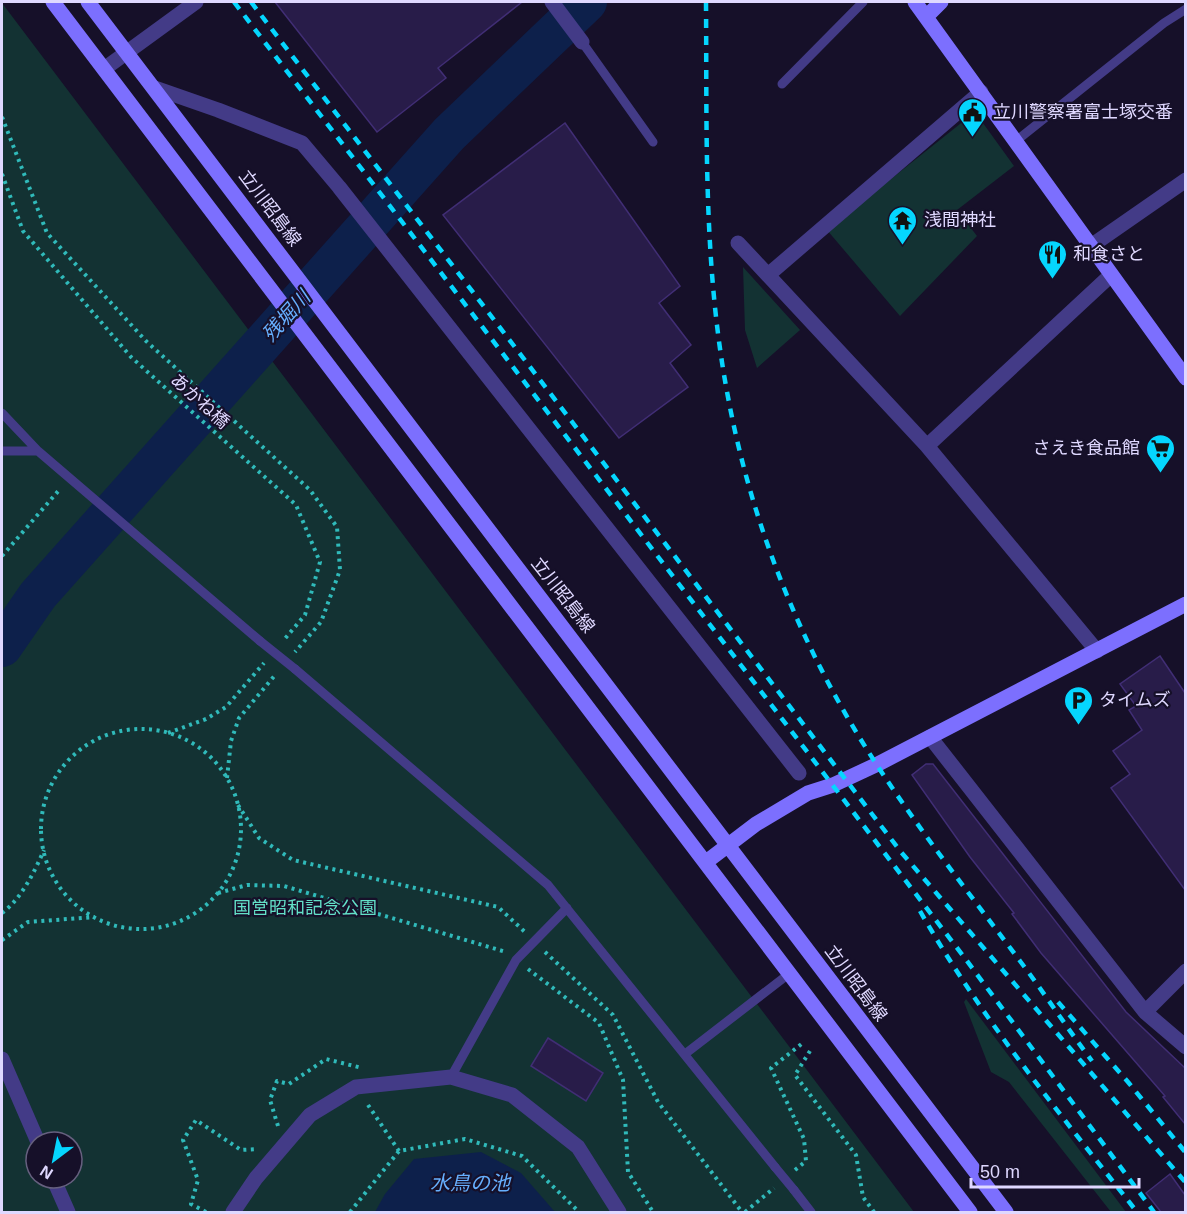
<svg xmlns="http://www.w3.org/2000/svg" width="1187" height="1214" viewBox="0 0 1187 1214" font-family="Helvetica,'Noto Sans JP',sans-serif">
<style>
.green{fill:#133233;fill-rule:evenodd}
.water{fill:#0d204b}
.lines{fill:none;stroke-linecap:round;stroke-linejoin:round}
.river{stroke:#0d204b;stroke-width:40}
.building{fill:#281c49;stroke:#412e75;stroke-width:1.5}
.path{stroke:#30baba;stroke-width:4;stroke-dasharray:3 4.5;stroke-linecap:butt}
.lane{stroke:#433b87;stroke-width:9}
.street{stroke:#433b87;stroke-width:15}
.secondary{stroke:#7c6ffe;stroke-width:15}
.rail{stroke:#05d6fe;stroke-width:4.5;stroke-dasharray:9 8;stroke-linecap:butt}
.lane-bridge{stroke:#433b87;stroke-width:9}
.labels{text-anchor:middle;dominant-baseline:central;stroke-width:4.5;stroke-linejoin:round;paint-order:stroke}
.poi-label{font-size:18px;fill:#dfd8ff;stroke:#161029;text-anchor:start}
.street-label{font-size:18px;fill:#dfd8ff;stroke:#161029}
.park-label{font-size:18px;fill:#63e0c8;stroke:#161029}
.water-label{font-size:20px;font-style:italic;fill:#66affe;stroke:#161029}
</style>
<rect width="100%" height="100%" fill="#161029"/>
<path class="green" d="M2 3 914 1212H2ZM36 1142H72V1178H36Z
M975 112 1014 166 957 210 977 236 900 316 827 230Z
M743 267 800 330 757 368 745 330Z
M966 999 1126 1212H1111L1009 1082 991 1072 964 1002Z"/>
<path class="water" d="M481 1152 521 1173 555 1212H375L385 1194 414 1159Z"/>
<g class="lines">
<path class="river" d="M2 647 38 595 449 134 587 2"/>
</g>
<path class="building" d="M275 2H522L438 68 446 78 377 132Z
M565 123 680 286 659 303 691 345 670 363 688 387 619 438 443 215Z
M1160 656 1185 693V890L1111 788 1130 774 1113 751 1142 730 1129 710 1136 706 1120 684Z
M926 764H933L1126 1012 1185 1068V1124L1163 1097 1165 1096 1041 953 1012 914 1014 913 970 857 912 775Z
M548 1038 603 1073 586 1101 531 1066Z
M1170 1174 1185 1195V1212H1161L1146 1193Z"/>
<g class="lines">
<path class="path" d="M2 117 47 233 146 341 310 490 337 527 340 570 321 622 295 652
M2 174 23 231 131 357 296 505 320 562 305 615 283 641
M2 556 60 489
M41 829a100 100 0 1 1 200 0a100 100 0 1 1-200 0Z
M168 733 206 719 226 707 264 663
M227 778 231 741 239 718 276 674
M238 805 259 838 293 860 498 907 525 932
M218 893 247 885 284 886 506 952
M2 913C21 899 34 873 44 850
M2 940 28 922 95 917
M545 952 613 1015 658 1102 742 1212
M528 969 599 1023 623 1080 628 1172 653 1212
M810 1051 795 1075 856 1155 863 1197 874 1212
M368 1105 399 1151
M278 1126 270 1100 277 1081 289 1084 326 1059 362 1068
M795 1170 806 1161 804 1139 771 1068 804 1042
M206 1212 191 1204 198 1180 183 1140 196 1120 241 1150 258 1149
M350 1212 399 1151 465 1139 522 1156 579 1212
M745 1212 774 1188"/>
<path class="lane" d="M582 42 653 142
M782 84 863 2
M1016 141 1164 23 1186 9
M2 413 38 451
M2 451H38L260 641
M295 669 548 885 775 1167
M685 1054 790 973
M451 1077 516 960 567 908
M794 1190 811 1212"/>
<path class="street" d="M552 2 582 42
M104 69 196 2
M155 88 218 110 302 143 339 187 799 773
M738 243 927 446 1097 651
M1091 246 1186 180
M768 275 981 92
M927 446 1111 275
M930 737 1145 1012 1186 1047
M1145 1012 1186 971
M2 1059 38 1142
M53 1178 68 1212
M233 1212 256 1178 310 1115 356 1087 451 1077 512 1095 578 1147 619 1212"/>
<path class="secondary" d="M53 2 970 1212
M88 2 1006 1212
M915 2 1186 378
M926 17 941 2
M706 862 756 824 808 793 833 785 878 764 1186 604"/>
<path class="rail" d="M234 2 964 957 1154 1212
M251 2 901 852 1186 1183
M706 2C707 133 703 267 728 397 747 499 782 597 831 688 883 785 954 873 1020 961 1045 994 1067 1028 1092 1061
M920 911C981 1018 1061 1115 1137 1212
M1058 1002 1128 1082 1186 1153"/>
<path class="lane-bridge" d="M260 641 295 669
M775 1167 794 1190"/>
</g>
<defs>
<symbol id="civic-pin" viewBox="-11 -11 22 30"><path d="M0 17L-7.5 6A9.5 9.5 0 1 1 7.5 6Z" fill="#05d6fe" stroke="#161029"/><path d="M-.6-6.5H3V-4.5H.6V-3L4-1V1h2V6H-6V1h2V-1L-.6-3ZM-1.2 2.5V6h2.4V2.5Z" fill="#111"/></symbol>
<symbol id="temple-pin" viewBox="-11 -11 22 30"><path d="M0 17L-7.5 6A9.5 9.5 0 1 1 7.5 6Z" fill="#05d6fe" stroke="#161029"/><path d="M0-6L5-2H3V0L6.5 2.5H4V6H1.5V3h-3V6H-4V2.5H-6.5L-3 0V-2H-5Z" fill="#111"/></symbol>
<symbol id="restaurant-pin" viewBox="-11 -11 22 30"><path d="M0 17L-7.5 6A9.5 9.5 0 1 1 7.5 6Z" fill="#05d6fe" stroke="#161029"/><path d="M-5-6h1v4h1v-4h1v4h1v-4h1v5L-1.5 .5V6h-2V.5L-5-1ZM5-6V6H3V1.5H1.5Q1.5-4 5-6Z" fill="#111"/></symbol>
<symbol id="supermarket-pin" viewBox="-11 -11 22 30"><path d="M0 17L-7.5 6A9.5 9.5 0 1 1 7.5 6Z" fill="#05d6fe" stroke="#161029"/><path d="M-6-5.5h2.5l.6 2H6L4.5 2H-2.5L-4.4-4H-6ZM-1.5 3.2a1.3 1.3 0 1 0 .1 0ZM3 3.2a1.3 1.3 0 1 0 .1 0Z" fill="#111"/></symbol>
<symbol id="parking-pin" viewBox="-11 -11 22 30"><path d="M0 17L-7.5 6A9.5 9.5 0 1 1 7.5 6Z" fill="#05d6fe" stroke="#161029"/><path d="M-3.5-5.5H1a3.5 3.5 0 0 1 0 7H-1V5.5H-3.5ZM-1-3.4V-.6H.8a1.4 1.4 0 0 0 0-2.8Z" fill="#111"/></symbol>
</defs>
<g fill-rule="evenodd">
<use href="#civic-pin" x="956" y="96" width="33" height="45"/>
<use href="#temple-pin" x="886" y="204" width="33" height="45"/>
<use href="#restaurant-pin" x="1036" y="238" width="33" height="45"/>
<use href="#supermarket-pin" x="1144" y="432" width="33" height="45"/>
<use href="#parking-pin" x="1062" y="684" width="33" height="45"/>
</g>
<g class="labels">
<g class="poi-label">
<text x="993" y="112">立川警察署富士塚交番</text>
<text x="924" y="220">浅間神社</text>
<text x="1073" y="254">和食さと</text>
<text x="1140" y="448" text-anchor="end">さえき食品館</text>
<text x="1099" y="700">タイムズ</text>
</g>
<g class="street-label">
<text transform="translate(270 208) rotate(53)">立川昭島線</text>
<text transform="translate(200 401) rotate(42)">あかね橋</text>
<text transform="translate(563 595) rotate(52)">立川昭島線</text>
<text transform="translate(856 983) rotate(53)">立川昭島線</text>
</g>
<g class="park-label">
<text x="305" y="908">国営昭和記念公園</text>
</g>
<g class="water-label">
<text transform="translate(286 316) rotate(-48)">残堀川</text>
<text x="470" y="1183">水鳥の池</text>
</g>
</g>
<rect width="1187" height="1214" fill="none" stroke="#dfd8ff" stroke-width="6"/>
<g transform="translate(54 1160) rotate(212)"><circle r="28" fill="#161029" stroke="#66607f" stroke-width="1.5"/>
<path d="M0-4.5L10 22L0 15L-10 22Z" fill="#05d6fe"/>
<text y="-9" font-size="16" font-weight="bold" text-anchor="middle" fill="#dfd8ff">N</text>
</g>
<path d="M971 1178v9h168v-9" fill="none" stroke="#dfd8ff" stroke-width="3"/>
<text x="980" y="1178" font-size="18" fill="#dfd8ff" stroke="#161029" stroke-width="4.5" paint-order="stroke">50 m</text>
</svg>
